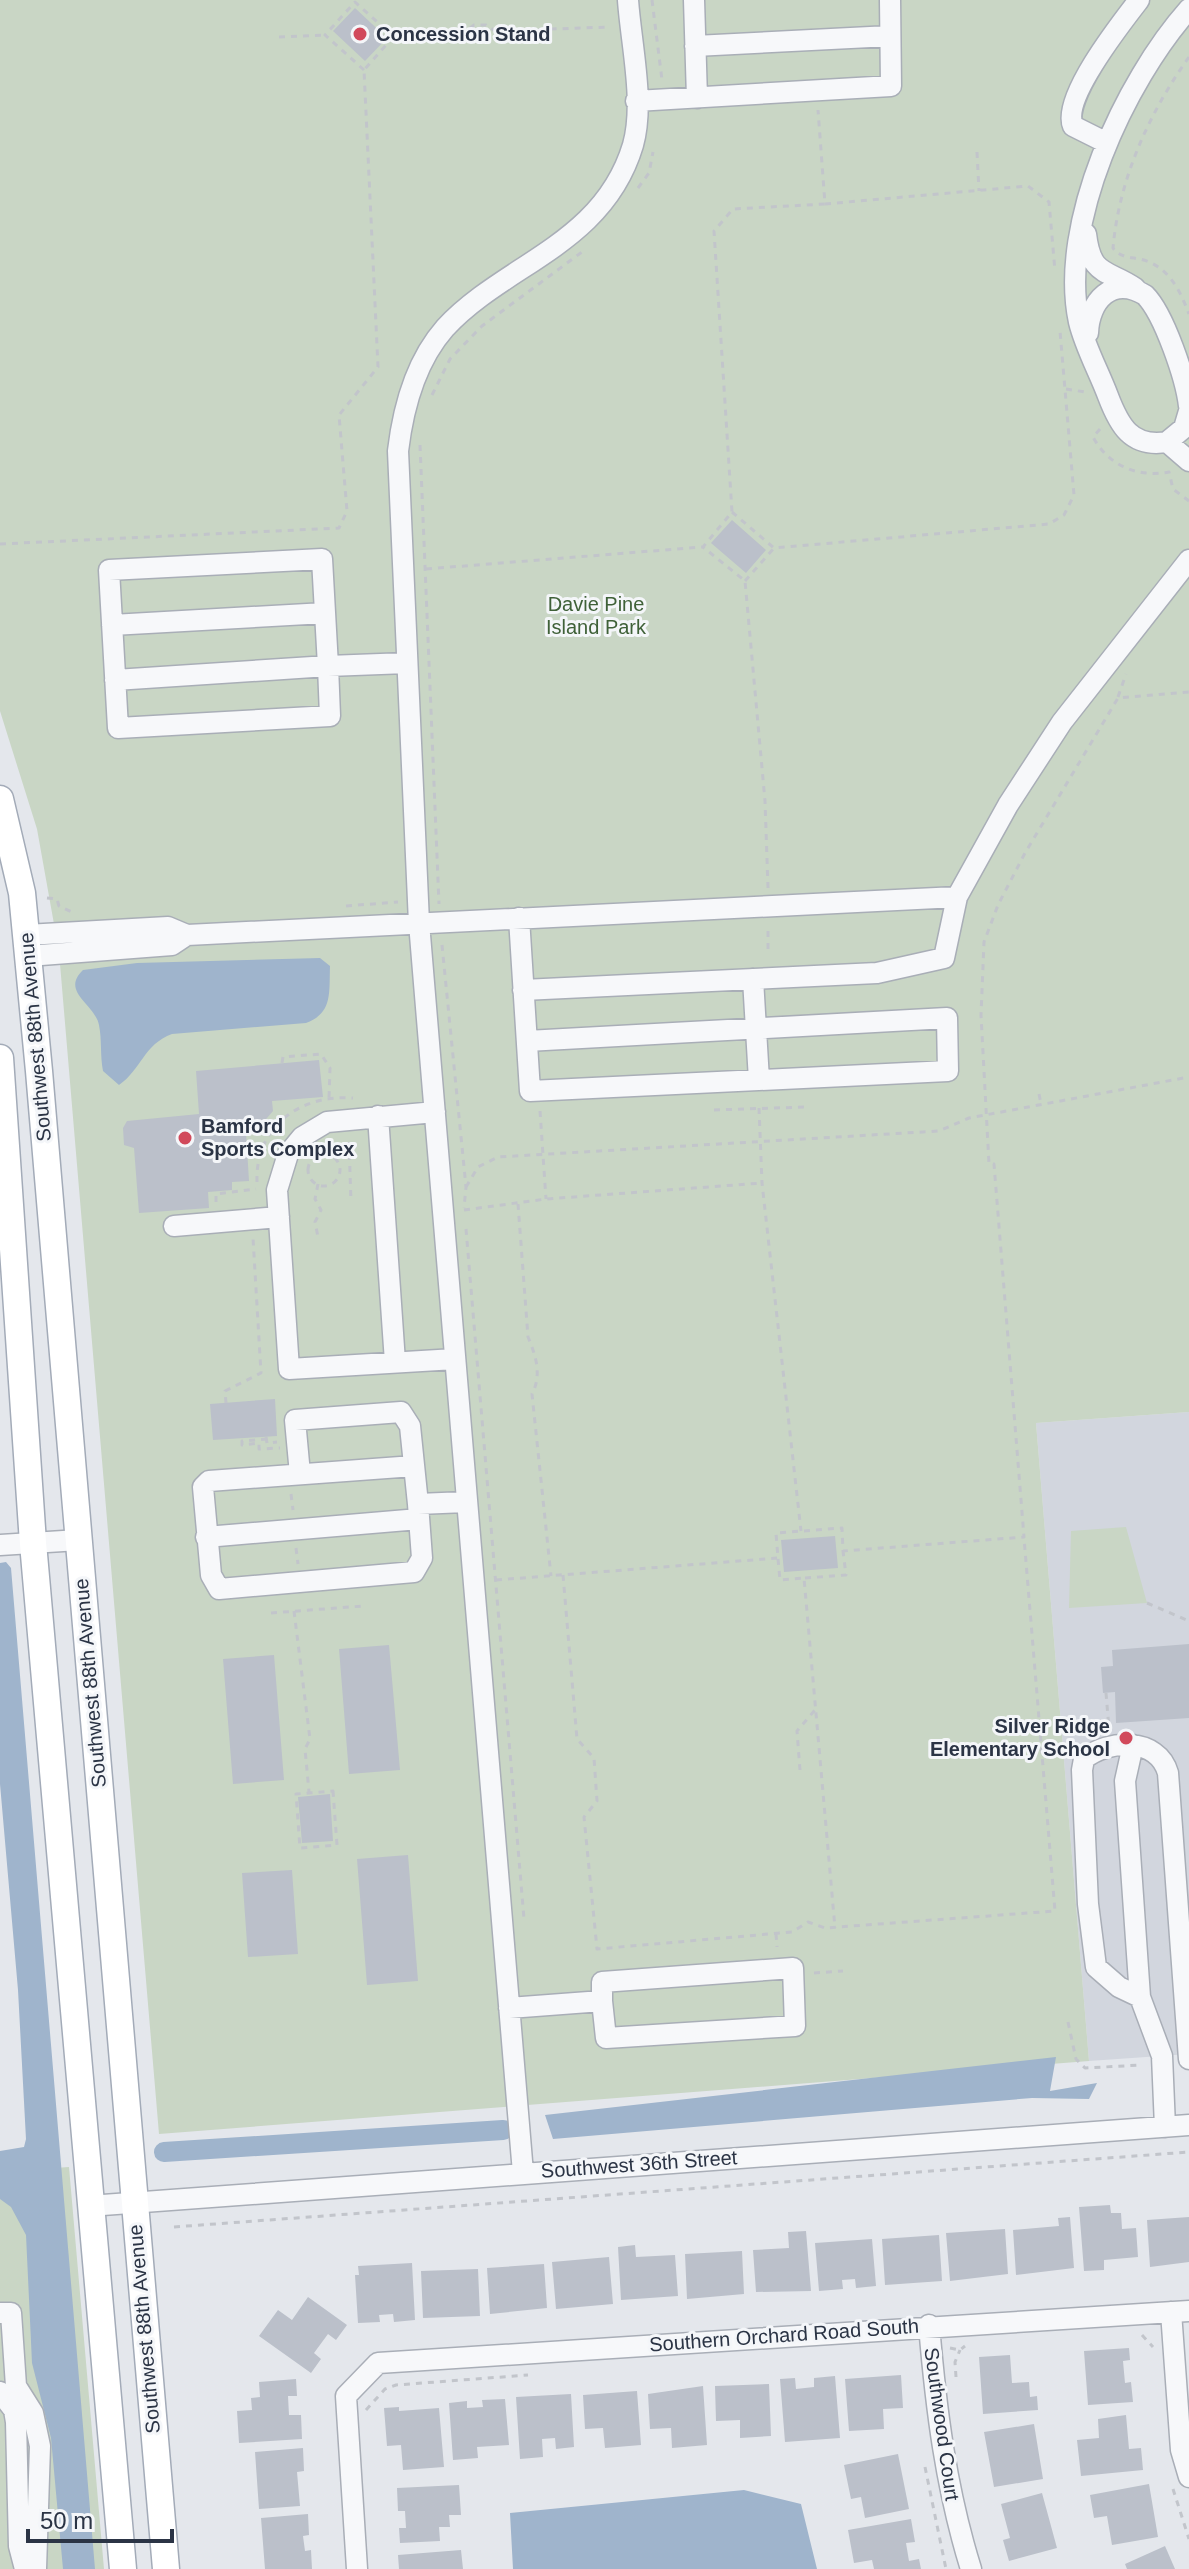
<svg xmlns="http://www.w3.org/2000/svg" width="1189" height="2569" viewBox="0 0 1189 2569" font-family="Arial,sans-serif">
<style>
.built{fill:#d2d6de}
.green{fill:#c9d6c5}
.water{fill:#9fb4cc}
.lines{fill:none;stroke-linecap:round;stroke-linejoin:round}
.canal{stroke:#9fb4cc;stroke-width:20}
.building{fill:#bbc0ca}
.minor-casing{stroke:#a9aeb7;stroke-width:23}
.major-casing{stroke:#a3abb8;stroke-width:29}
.path{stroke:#c2c5cb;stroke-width:3;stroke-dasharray:6 6;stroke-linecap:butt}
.minor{stroke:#f7f8fa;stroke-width:20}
.major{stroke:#fff;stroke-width:26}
.poi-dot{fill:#d1495b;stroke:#f4f6f9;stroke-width:3}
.labels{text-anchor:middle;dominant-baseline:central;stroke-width:6;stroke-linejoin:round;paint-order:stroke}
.poi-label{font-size:20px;font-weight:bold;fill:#2b3445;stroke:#f4f6f9;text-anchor:start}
.park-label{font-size:20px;fill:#3f6138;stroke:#f4f6f9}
.street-label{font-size:20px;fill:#2b3445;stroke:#f4f6f9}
</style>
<rect width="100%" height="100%" fill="#e4e7ec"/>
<path class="built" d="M1189 1412V2054L1089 2061 1036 1423Z"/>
<path class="green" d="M0 0H1189V1412L1036 1423 1089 2061 159 2134 59 952 37 829 0 711Z
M1126 1527 1147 1603 1069 1608 1071 1531Z
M69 2167 104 2569H0V2172Z"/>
<path class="water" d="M320 958 330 966C329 993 333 1013 306 1023L172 1034C144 1044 141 1070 119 1085L103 1071C100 1055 102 1040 99 1025 95 1004 60 992 83 970L137 963Z
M6 1562 11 1568 95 2569H63L51 2438 32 2363 26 2235 11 2207 0 2199V2151L24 2147 26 2139 18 1990 0 1784V1563Z
M1056 2057 1050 2091 1097 2083 1089 2099 1032 2098 553 2139 545 2115Z
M744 2490 801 2504 817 2569H513L510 2513Z"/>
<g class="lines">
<path class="canal" d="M164 2152 503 2130"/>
</g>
<path class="building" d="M355 8 387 38 365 61 333 31Z
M732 520 766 550 746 573 711 543Z
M319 1060 323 1097 272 1101 273 1111 255 1132H246L249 1181 232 1182V1190L208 1192 209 1208 139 1213 134 1148 124 1145 123 1128 127 1121 199 1114 196 1071Z
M275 1399 277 1436 213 1440 210 1404Z
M835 1536 838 1568 784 1572 781 1540Z
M1189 1644V1718L1116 1723 1115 1692 1103 1693 1101 1667 1113 1666 1112 1650Z
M389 1645 400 1770 349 1774 339 1649Z
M274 1655 284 1780 233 1784 223 1659Z
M330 1794 333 1841 302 1843 298 1797Z
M408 1855 418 1981 367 1985 357 1859Z
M292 1870 298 1954 248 1957 242 1873Z
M1110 2205 1111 2213H1121L1122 2229 1136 2228 1138 2257 1104 2260V2270L1084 2271 1079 2207Z
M1070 2217 1074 2268 1016 2275 1013 2230 1059 2226 1058 2218Z
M1189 2217V2262L1150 2267 1147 2220Z
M1005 2229 1008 2274 950 2281 946 2233Z
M806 2231 811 2291 756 2292 753 2250 789 2248 788 2232Z
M939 2235 942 2281 885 2285 882 2239Z
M872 2239 876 2286 856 2288 855 2279 842 2280 843 2289 819 2291 815 2243Z
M635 2245 636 2257 675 2255 678 2296 621 2300 618 2247Z
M742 2251 744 2294 687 2299 685 2254Z
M609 2257 613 2304 556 2309 552 2262Z
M412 2263 415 2320 394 2322 393 2314 379 2315 380 2322 358 2323 355 2275H359L358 2266Z
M544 2264 547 2308 490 2314 487 2268Z
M478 2269 480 2316 423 2318 421 2271Z
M308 2297 347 2325 336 2340 328 2334 314 2353 321 2359 311 2373 259 2336 278 2310 292 2320Z
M1129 2348 1130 2360 1123 2361 1125 2383 1131 2382 1133 2402 1088 2405 1084 2351Z
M1010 2355 1012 2383 1029 2382 1030 2397 1037 2396 1038 2410 983 2414 979 2357Z
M901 2375 903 2408 883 2409 884 2429 849 2431 845 2379Z
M835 2376 840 2438 785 2442 780 2379 795 2378 796 2389 814 2387V2378Z
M296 2379 297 2396H288L289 2415H301L302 2439 239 2443 237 2411 252 2410 251 2398 260 2397 259 2382Z
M769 2384 771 2436 740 2438V2420L716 2421 715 2386Z
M703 2386 707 2445 672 2448 671 2428 650 2429 648 2394Z
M637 2391 641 2445 605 2448 603 2428 585 2429 583 2395Z
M571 2394 574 2447 556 2449 555 2438 542 2439 543 2457 520 2459 516 2397Z
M505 2399 509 2445 477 2447 478 2458 453 2460 449 2403 467 2401V2408L483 2407 482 2400Z
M399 2407V2411L439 2408 444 2467 403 2470 401 2445 387 2446 384 2408Z
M1126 2415 1129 2449 1141 2448 1143 2470 1081 2476 1077 2440 1099 2438 1098 2419Z
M1034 2424 1043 2479 994 2487 984 2432Z
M303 2448 304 2471 297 2472 300 2506 259 2509 255 2452Z
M898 2454 909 2509 865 2518 861 2497 851 2499 844 2465Z
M1149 2484 1158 2537 1112 2545 1107 2516 1094 2518 1090 2495Z
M459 2485 461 2515H449L450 2527H439L440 2541 400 2543 399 2528H406L405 2511H398L397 2488Z
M1042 2493 1057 2548 1009 2561 1003 2540 1010 2538 1001 2504Z
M308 2514 309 2535 303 2536 305 2551 311 2550 312 2569H265L261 2518Z
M911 2519 915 2542 906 2543 909 2561 919 2559 921 2569H874L872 2560 854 2563 848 2530Z
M1165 2546 1175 2569H1127L1125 2564Z
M461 2550 463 2569H399L398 2555Z"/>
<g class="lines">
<defs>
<path id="minor" d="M694 0 697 98
M1189 9C1125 81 1058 224 1079 322 1085 347 1099 372 1108 396 1119 425 1131 448 1167 442L1189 461
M695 46 890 36
M636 101 891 86 890 0
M1107 143 1073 126C1061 99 1122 22 1139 0
M1086 234C1091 277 1107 269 1135 288
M1088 333C1089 301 1112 275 1145 295 1164 314 1186 379 1189 406
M1167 442 1184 428 1189 411
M112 625 325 613
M115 680 328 666 322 559 109 570 118 728 330 716 328 666 407 663
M519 918 530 1091 948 1071 947 1018 527 1041
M26 935 168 927 187 935 957 897
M28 956 172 945 187 935
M753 979 759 1080
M523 990 877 973 944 958 957 897 1008 805 1062 722 1189 560
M435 1112 327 1122 302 1137 288 1154 277 1190 289 1369 455 1359
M378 1116 395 1362
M174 1226 279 1217
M414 1466 209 1481 203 1487 211 1575 219 1589 414 1572 422 1558 418 1504
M300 1474 295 1420 401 1412 410 1426 418 1504 466 1502
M206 1537 419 1519
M0 1545 79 1540
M1133 1745 1125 1781 1140 1997 1162 2056 1165 2127
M1140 1997 1119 1987 1096 1967 1088 1904 1082 1770 1084 1759C1108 1739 1158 1737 1168 1773L1189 2059
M509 2008 602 2001 606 2038 795 2026 793 1968 602 1982V2001
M523 2173 419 923 398 451C403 409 416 361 445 328 505 263 603 245 633 145 645 102 631 44 628 0
M89 2206 1189 2125
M1171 2312 1181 2450 1189 2477
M0 2313H11L16 2386 33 2413 40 2446 36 2569
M929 2325C936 2409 946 2489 971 2569
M0 2392 14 2410 16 2422 19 2546 25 2569
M357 2569 346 2396 378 2363 1189 2311"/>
<path id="major" d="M0 799 22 893 39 1071 166 2569
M0 1058 33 1543 123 2569"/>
</defs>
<use href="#minor" class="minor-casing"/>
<use href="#major" class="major-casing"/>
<path class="path" d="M652 0 662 80
M279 37 325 35
M1189 57C1149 113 1119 179 1113 248 1121 260 1136 256 1149 262 1171 271 1181 293 1189 314
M364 70 325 35 355 2 393 36
M977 152 979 191
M638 188 649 173 653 152
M825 204 1028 186 1049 202 1055 271
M1066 389 1085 392
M432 395 450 359 482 326 586 249
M1100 429 1093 437C1108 465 1137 478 1169 472L1173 489 1189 501
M420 445 439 904
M732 512 774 548 1049 524 1064 515 1074 495 1060 331
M0 544 339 528 347 511 339 415 378 367 364 70 394 36 465 32 474 25H486L495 31 610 27
M426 569 702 547
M745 581 774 548
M1118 697 1126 674
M768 888 765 801 745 581 703 547 732 512 714 231 733 209 825 204 818 110
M47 898 57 899 59 906 72 912
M346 906 398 902
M442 945 466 1187 464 1208
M768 949V926
M282 1063 283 1057 321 1054 330 1068 329 1099
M1039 1094 1041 1104
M759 1108 762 1183 801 1531
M714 1110 805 1107
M540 1111 546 1199
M349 1142 351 1202
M308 1170a16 16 0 1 1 32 0a16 16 0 1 1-32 0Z
M257 1182C255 1126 301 1094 353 1098
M318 1184 315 1199 321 1210 315 1222 318 1237
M466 1187 478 1167 498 1157 939 1131 969 1118 1189 1077
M216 1202V1194L256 1189
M518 1204 528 1337C536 1356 542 1375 532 1394L551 1576
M464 1210 546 1199 762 1183
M466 1229 524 1919
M226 1403 225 1391 261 1373 253 1238
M266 1437 267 1443 277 1442
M267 1439 242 1441V1445L259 1443V1449L280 1448
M291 1494 293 1510
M296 1548 298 1564
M778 1559 780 1580 804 1578 835 1928
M563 1575 577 1739 594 1758 597 1801 584 1817 597 1949 792 1932 808 1922 825 1928 1055 1911 1024 1538
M805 1578 846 1575 843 1551
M496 1580 778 1558 776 1533 842 1528 843 1551 1024 1537 994 1164H989L981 1015 984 942 998 905 1025 853 1118 698 1189 692
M1147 1603 1189 1621
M294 1611 310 1739 305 1749 309 1792
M271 1613 363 1606
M1106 1693 1109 1729
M800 1770 797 1731 815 1710
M333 1791 337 1845 300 1848 296 1794Z
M776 1934 777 1947
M814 1973 843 1971
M1068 2022 1076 2059 1085 2068 1142 2065
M174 2227 1189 2152
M1142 2335 1153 2347
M950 2348 960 2350 965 2346
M956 2377 955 2362 960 2350
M366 2410 385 2389 396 2385 528 2375
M925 2467 946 2569
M1173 2489 1189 2539"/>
<use href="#minor" class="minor"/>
<use href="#major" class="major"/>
</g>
<g class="poi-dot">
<circle cx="360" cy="34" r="8"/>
<circle cx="185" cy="1138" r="8"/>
<circle cx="1126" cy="1738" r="8"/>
</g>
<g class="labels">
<g class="poi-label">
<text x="376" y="34">Concession Stand</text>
<text x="201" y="1126">Bamford<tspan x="201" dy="23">Sports Complex</tspan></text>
<text x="1110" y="1726" text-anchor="end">Silver Ridge<tspan x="1110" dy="23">Elementary School</tspan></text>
</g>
<g class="park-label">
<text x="596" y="604">Davie Pine<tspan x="596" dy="23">Island Park</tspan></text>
</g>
<g class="street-label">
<text transform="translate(35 1037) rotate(-95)">Southwest 88th Avenue</text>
<text transform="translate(90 1683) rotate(-95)">Southwest 88th Avenue</text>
<text transform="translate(639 2164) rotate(-4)">Southwest 36th Street</text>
<text transform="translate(144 2329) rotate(-95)">Southwest 88th Avenue</text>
<text transform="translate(784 2335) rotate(-4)">Southern Orchard Road South</text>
<text transform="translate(942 2424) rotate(82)">Southwood Court</text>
</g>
</g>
<path d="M28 2529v12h144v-12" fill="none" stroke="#2b3445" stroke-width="4"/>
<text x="40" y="2529" font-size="24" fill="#2b3445" stroke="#f4f6f9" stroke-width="6" paint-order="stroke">50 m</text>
</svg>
